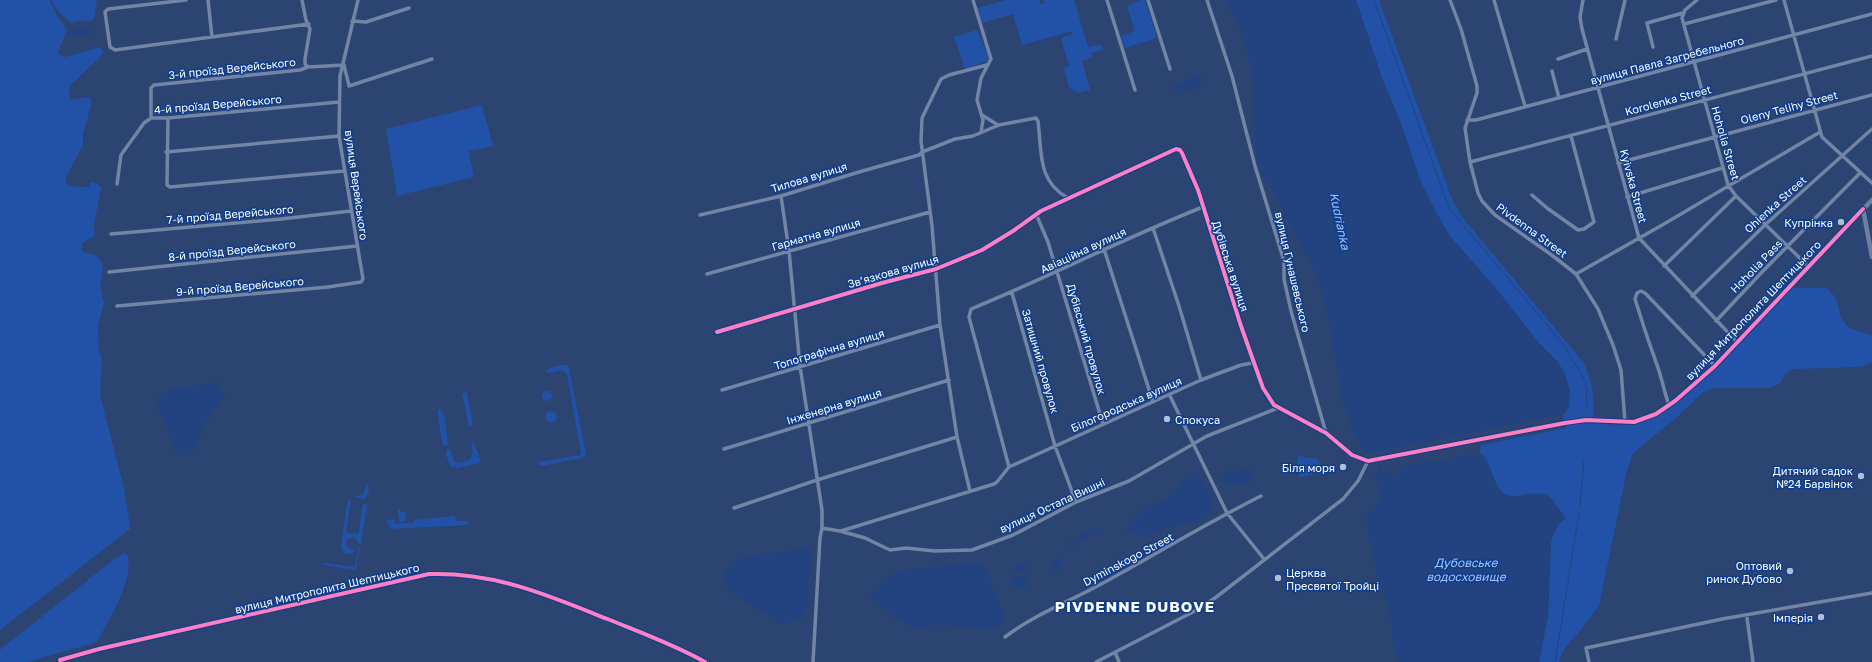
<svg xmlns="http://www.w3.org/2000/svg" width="1872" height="662" viewBox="0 0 1872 662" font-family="'Golos Text',sans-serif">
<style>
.green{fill:#2152a7}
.water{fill:#224380}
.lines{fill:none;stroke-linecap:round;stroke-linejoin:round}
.stream{stroke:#224380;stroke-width:1}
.street{stroke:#7285a5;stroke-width:3.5}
.secondary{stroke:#6e80a2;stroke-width:4.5}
.cycleway-casing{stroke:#0e3c8f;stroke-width:6}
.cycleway{stroke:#ff80c0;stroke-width:4}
.poi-dot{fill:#b5bece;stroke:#0e3c8f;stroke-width:1.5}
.labels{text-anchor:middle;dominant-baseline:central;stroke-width:3;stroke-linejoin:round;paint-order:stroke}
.street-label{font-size:11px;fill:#fff;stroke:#0e3c8f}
.poi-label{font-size:11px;fill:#fff;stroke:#0e3c8f;text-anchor:end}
.water-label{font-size:12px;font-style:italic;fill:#a2c4fb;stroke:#0e3c8f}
.district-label{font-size:15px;font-weight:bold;letter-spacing:1px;fill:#fff;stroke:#0e3c8f}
</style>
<rect width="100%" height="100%" fill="#2b4472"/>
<path class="green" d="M0 0H50L56 14 67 30 58 52 61 56 65 57 97 48H101L103 52 100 57 70 86 69 91 70 100 89 97 92 102 83 134V145L65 179 67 184C73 186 82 189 89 186L91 182 96 183 101 187 94 226 95 235C89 241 78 240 83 252L93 254 97 256 102 263 103 270 100 287 104 303 98 326 99 352 102 359 100 395 124 488 130 525V529L0 630Z
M52 0H97L94 19 89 22 83 20 72 23C64 17 56 11 52 0Z
M1006 0H1039L1040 4 1044 3 1043 0H1074L1088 47 1101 44 1103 50 1091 53 1092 58 1082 61 1090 90 1078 93 1069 87 1064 68 1069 66 1061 38 1073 34V31L1022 45 1013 14 982 23 978 8Z
M1141 0H1145L1157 38 1125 48 1121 36 1135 31 1127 6Z
M1356 0H1379L1452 199 1463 218 1584 363C1593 384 1594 397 1593 419L1587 421C1606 424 1626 427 1645 421 1663 415 1678 401 1693 388 1728 357 1759 322 1791 288H1827L1836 298 1841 318 1848 327 1872 336V362L1861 367 1794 369 1785 374 1780 383 1771 388H1714L1702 393 1675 419 1633 453 1627 470 1599 606 1578 633 1564 649 1559 662H1539L1548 615 1551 542C1554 533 1557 523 1565 519L1556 504 1530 494 1513 497 1502 493 1497 486 1486 458 1480 454 1481 445 1566 428 1563 414 1567 412 1558 362 1539 344 1494 286 1449 235 1436 212 1420 180 1402 126 1383 81Z
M977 30 988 55V61L965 69 954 37Z
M482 105 493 146 469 151 474 177 397 196 386 129Z
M560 365H568L569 368 586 454 582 458 541 466 538 465 539 462 580 455 581 453 567 374 562 370 548 373 546 370Z
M542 396a5 5 0 1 1 10 0a5 5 0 1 1-10 0Z
M465 392 467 393 473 425 469 426 462 394Z
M440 409 445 418 448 444 446 447 443 445 440 432 438 411Z
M545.5 417a5.5 5.5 0 1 1 11 0a5.5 5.5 0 1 1-11 0Z
M474 442 480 460 479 463 457 468 451 467 446 455 447 449 451 451 454 461 457 463 470 460 473 452 471 446Z
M1298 456 1317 459 1320 463V472L1301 477 1299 476 1297 468Z
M368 484 369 493 366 498 363 499 355 497 356 496 363 495 366 485Z
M349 499 351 502 346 530 347 533 358 534 359 532 362 507 364 504 367 505 361 544H359L354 537 347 539 346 542 347 547 355 551 352 554H345L341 548 347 503Z
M398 510H400L401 512H405L406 521 399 522Z
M455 516 456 521H468L469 525 391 529 386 520 394 519 395 524 413 523 414 520Z
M360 547 356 570 323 565 324 563 355 567 358 548Z
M124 553 128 556C133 581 110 618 98 640L94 643 27 662H0V650L103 568Z"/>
<path class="water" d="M1226 0H1356L1383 81 1402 126 1420 180 1436 212 1449 235 1494 286 1539 343 1558 362 1565 374 1570 391 1569 407 1563 414 1367 454 1363 451 1355 436 1342 397 1330 324 1318 275 1286 218 1281 204 1260 169 1255 151 1254 113 1268 109 1254 112C1253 95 1254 77 1250 60 1245 40 1236 18 1226 0Z
M92 27 93 32 87 36 70 37 69 30 71 28Z
M1197 74 1200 76 1202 85 1179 95 1175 88 1176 86Z
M211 383H217L225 396 210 414 198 438 197 444 194 452 183 455 177 454 159 410 158 399C170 385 195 388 211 383Z
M1480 454 1486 458C1493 473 1496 500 1518 496 1526 495 1535 492 1543 494 1554 496 1556 509 1564 515L1565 519C1557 523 1554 533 1551 542L1548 615 1539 662H1399L1395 659 1392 625 1385 596 1378 577 1368 533 1369 522 1365 523V521L1381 498V493L1375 473 1378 472V465H1381L1384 471 1388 469 1390 475 1394 476 1401 467 1422 462V460L1435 461Z
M1248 468 1250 471 1253 481 1251 483 1227 485 1223 475 1227 472Z
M1191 472H1196L1203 482 1213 503C1209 523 1183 523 1168 528 1161 530 1152 534 1144 535 1139 535 1134 532 1129 531L1127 529 1130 523 1147 507 1169 497Z
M1098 528H1099L1101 532 1088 536V538L1080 541 1075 548 1069 547V544L1076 540 1083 533Z
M807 546C815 556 809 574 808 586 807 594 811 602 806 610 801 620 790 623 779 624 765 609 745 604 729 590 725 586 722 579 724 574 736 546 785 559 807 546Z
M1059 557 1063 569 1060 568 1053 573 1050 568Z
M979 562 986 570 1006 622 986 630 941 624 916 629 909 626 883 609 871 596 872 593 885 580 901 571Z
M1025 562 1028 569 1011 573V570L1016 568V565Z
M1026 576 1029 579 1028 586 1015 588 1012 586 1011 578Z"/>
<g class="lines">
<path class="stream" d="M1374 0 1449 208 1564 345 1586 383 1587 410
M1580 506 1584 460
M1555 662 1579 514"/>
<path class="street" d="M186 0 108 9 105 12 110 47 115 50 309 24
M208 0 212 37
M302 0 306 20 310 29 305 59V64L308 67
M973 0 991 59 981 78 977 100 983 120 981 132
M1107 0 1135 90
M1148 0 1170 69
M1207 0 1232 76 1255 166 1284 261V279L1291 311 1326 433
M1450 0 1461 29 1477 86V93L1465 128 1470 162 1478 193 1482 201 1495 215 1553 256 1576 274 1598 309 1613 345 1621 370 1625 422
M1494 0 1525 106
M1583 0 1580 17 1582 29 1639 238 1737 342
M1697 0 1685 10 1682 18 1728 185 1736 196 1809 267
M1784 0 1822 137 1872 183
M352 21 366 22 409 8
M1684 24 1776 0
M1616 39 1625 0
M1653 47 1647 23 1683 13
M1558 59 1587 49
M1552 71 1559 98
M982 115 998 125
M151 118V88L154 85 300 70 308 67 344 65 349 86 432 59
M168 118 167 185 170 187 344 171
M1467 120H1476L1872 14
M166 152 339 136
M1470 162 1872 56
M1618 163 1872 95
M117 184 121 155 144 123 151 118H168L339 102
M1532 195 1547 208 1578 230 1584 229 1594 222 1571 136
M781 196 789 251 800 366 822 510V528L820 538 813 662
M1627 197 1722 168
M1036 214 1048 242 1103 424
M700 215 781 196 859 172 919 155 922 152 955 139 973 136 999 125 1036 118 1038 121C1042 152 1037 181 1068 198
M1153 228 1179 306 1201 380
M111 234 281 219 351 211
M1104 249 1153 402
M1664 266 1736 196
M109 272 357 246
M707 274 930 212
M1576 274 1664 224 1820 132
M1012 293 1055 446 1076 502
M1692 296 1766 224 1872 129
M117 306 328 287 361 282 363 279 339 136 340 76 358 0
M1716 321 1763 271 1860 173
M717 332 882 283 936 269 982 250 1013 231 1041 211 1148 162 1171 150H1180L1198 190 1241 326 1263 388 1274 405 1326 433 1352 455 1368 461 1358 481 1343 499 1215 598 1193 612 1096 662
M722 390 940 325
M1170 396 1227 513 1264 559
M1669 405C1664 392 1662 378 1657 365 1649 343 1642 322 1635 299L1637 293 1641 291 1645 293 1715 366
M724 449 949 380
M1009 467 969 317 971 309C1049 277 1124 238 1203 207
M970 491 957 437 940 325 932 226 921 141 922 118 941 79 949 75 987 65
M734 508 817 480 957 437
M822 528 840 531 865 538 890 550 906 548 935 551 972 550 1013 535 1076 502 1129 481 1207 436 1278 408
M841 531 994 484 997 482 1009 467 1201 380 1241 365 1253 363
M1748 615 1747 618 1753 662
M1005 637C1035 614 1071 601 1103 583 1156 554 1207 523 1261 496
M1115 652 1119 662
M60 660 99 649 429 574H437C501 574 552 597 610 620 642 633 675 645 705 662
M1589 662 1586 648 1722 619 1872 593"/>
<path class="secondary" d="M1863 209 1872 257
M1368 461 1565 423 1586 420 1634 422 1656 414 1675 401 1715 366 1872 200"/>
<defs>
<path id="cycleway" d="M717 332 882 283 936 269 982 250 1013 231 1041 211 1176 149 1180 150 1182 153 1198 190 1241 326 1263 388 1274 405 1326 433 1352 455 1368 461 1565 423 1586 420 1634 422 1656 414 1675 401 1715 366 1863 209
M60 660 99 649 429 574H437C501 574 552 597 610 620 642 633 675 645 705 662"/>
</defs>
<use href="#cycleway" class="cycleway-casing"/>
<use href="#cycleway" class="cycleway"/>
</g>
<g class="poi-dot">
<circle cx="1841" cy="222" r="4"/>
<circle cx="1167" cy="419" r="4"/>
<circle cx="1343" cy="467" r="4"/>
<circle cx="1861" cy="476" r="4"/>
<circle cx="1790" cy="571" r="4"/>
<circle cx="1278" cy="578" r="4"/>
<circle cx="1821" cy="617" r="4"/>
</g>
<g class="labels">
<g class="street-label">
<text transform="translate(1667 60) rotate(-15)">вулиця Павла Загребельного</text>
<text transform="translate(232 68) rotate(-6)">3-й проїзд Верейського</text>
<text transform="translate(1668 100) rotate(-15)">Korolenka Street</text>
<text transform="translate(218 104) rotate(-5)">4-й проїзд Верейського</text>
<text transform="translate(1789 107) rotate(-15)">Oleny Telihy Street</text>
<text transform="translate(1726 143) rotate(74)">Hoholia Street</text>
<text transform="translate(809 177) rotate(-17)">Тилова вулиця</text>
<text transform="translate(357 185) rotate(82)">вулиця Верейського</text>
<text transform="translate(1634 186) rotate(75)">Kyivska Street</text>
<text transform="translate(1775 204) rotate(-42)">Ohienka Street</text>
<text transform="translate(230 214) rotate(-5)">7-й проїзд Верейського</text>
<text transform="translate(1532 230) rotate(36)">Pivdenna Street</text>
<text transform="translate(816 234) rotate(-16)">Гарматна вулиця</text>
<text transform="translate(232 250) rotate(-6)">8-й проїзд Верейського</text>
<text transform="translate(1083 250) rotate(-25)">Авіаційна вулиця</text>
<text transform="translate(1231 266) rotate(72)">Дубівська вулиця</text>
<text transform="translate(1756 266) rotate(-46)">Hoholia Pass</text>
<text transform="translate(893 271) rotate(-16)">Звʼязкова вулиця</text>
<text transform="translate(1293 272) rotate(77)">вулиця Гунашевського</text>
<text transform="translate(240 286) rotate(-5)">9-й проїзд Верейського</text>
<text transform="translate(1753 310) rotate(-46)">вулиця Митрополита Шептицького</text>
<text transform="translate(1087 339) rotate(74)">Дубівський провулок</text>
<text transform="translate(829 349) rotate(-17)">Топографічна вулиця</text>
<text transform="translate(1041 361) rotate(74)">Затишний провулок</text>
<text transform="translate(1126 404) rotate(-24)">Білогородська вулиця</text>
<text transform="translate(834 406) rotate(-17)">Інженерна вулиця</text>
<text transform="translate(1052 505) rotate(-25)">вулиця Остапа Вишні</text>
<text transform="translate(1128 559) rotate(-28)">Dyminskogo Street</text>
<text transform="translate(327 588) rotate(-13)">вулиця Митрополита Шептицького</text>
</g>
<g class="poi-label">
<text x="1833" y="222">Купрінка</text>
<text x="1175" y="419" text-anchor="start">Спокуса</text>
<text x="1335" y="467">Біля моря</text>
<text x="1853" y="470">Дитячий садок<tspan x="1853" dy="13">№24 Барвінок</tspan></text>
<text x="1782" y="565">Оптовий<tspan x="1782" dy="13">ринок Дубово</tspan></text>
<text x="1286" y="572" text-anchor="start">Церква<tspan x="1286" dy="13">Пресвятої Тройці</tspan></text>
<text x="1813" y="617">Імперія</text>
</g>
<g class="water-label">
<text transform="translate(1340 221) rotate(78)">Kudrianka</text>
<text x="1466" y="562">Дубовське<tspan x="1466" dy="14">водосховище</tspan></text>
</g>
<g class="district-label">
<text x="1135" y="606">PIVDENNE DUBOVE</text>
</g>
</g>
</svg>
